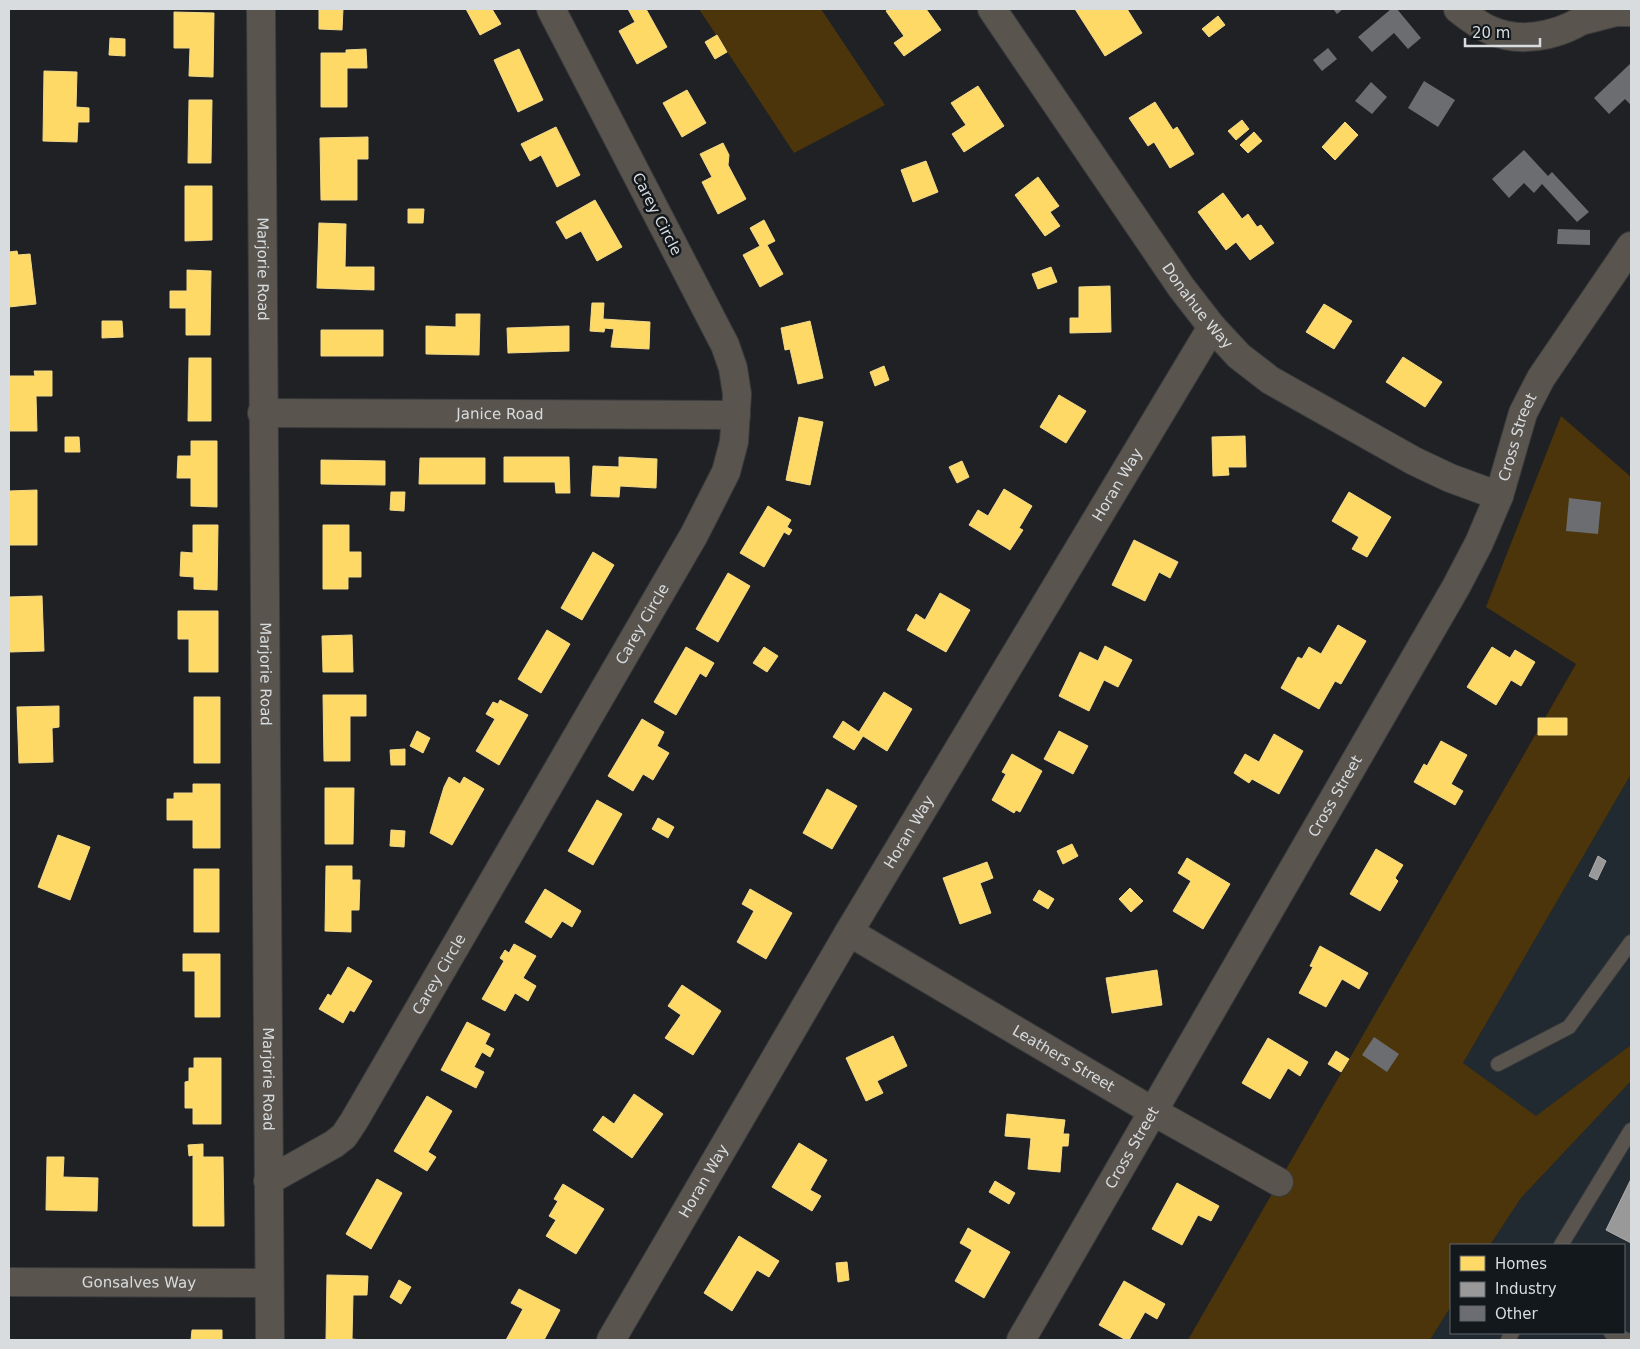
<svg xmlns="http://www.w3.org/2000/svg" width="1640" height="1349" viewBox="0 0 1640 1349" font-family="'DejaVu Sans',sans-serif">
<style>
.built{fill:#212a31}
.green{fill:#4c350a}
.homes{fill:#ffd966;stroke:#f3da8a}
.industry{fill:#999;stroke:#acadae}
.building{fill:#6b6d70}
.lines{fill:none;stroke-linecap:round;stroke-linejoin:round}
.service-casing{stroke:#3a3b3d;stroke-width:16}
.minor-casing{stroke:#3a3b3d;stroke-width:30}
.service{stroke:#59544e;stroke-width:14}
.minor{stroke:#59544e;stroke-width:28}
.labels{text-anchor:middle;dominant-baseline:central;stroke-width:5;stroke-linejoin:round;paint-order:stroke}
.street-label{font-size:15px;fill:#d8dcdf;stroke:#13181c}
</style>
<rect width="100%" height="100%" fill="#1f2124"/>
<path class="built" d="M1631 774V1045L1536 1117 1463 1063Z
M1631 1081V1340H1430L1451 1306V1333H1624V1245H1490L1521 1198Z"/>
<path class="green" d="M699 9H821L885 105 794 153Z
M1561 416 1631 477V774L1463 1063 1536 1116 1631 1045V1081L1521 1198 1490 1245H1451V1306L1430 1340H1188L1576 664 1486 607Z"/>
<path class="homes" d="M319 9H343L342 30 319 29Z
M466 9H492L501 24 480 35Z
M628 9H646L667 47 637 64 619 31 635 22Z
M889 9H926L941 30 904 56 894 43 904 36 886 11Z
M1075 9H1127L1142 33 1105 56Z
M174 12 214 13 213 77 189 76 190 48H174Z
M1218 16 1225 25 1209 37 1202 29Z
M717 35 727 52 715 59 705 42Z
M110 38 125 39V56L109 55Z
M366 49 367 68H347V107H321V53H346V50Z
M519 49 543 100 518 112 494 60Z
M44 71 77 72 76 107 89 108V122H78L77 142 43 141Z
M978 86 1004 126 964 152 952 134 966 125 951 103Z
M687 90 706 123 682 137 663 103Z
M189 100H212L211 163H188Z
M1155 102 1173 130 1177 127 1194 154 1170 168 1154 142 1148 146 1129 118Z
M1242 120 1249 129 1236 140 1228 131Z
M1345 122 1358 135 1335 160 1322 147Z
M556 127 580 175 557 187 541 155 530 161 521 144Z
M1254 132 1262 141 1248 153 1240 145Z
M368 137V159H357V200H321L320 138Z
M723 143 729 155 728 165 746 199 718 214 702 182 712 177 700 154Z
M926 161 938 192 913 202 901 170Z
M1038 177 1059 206 1050 212 1060 226 1045 236 1015 195Z
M185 186H212V240L185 241Z
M1223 193 1242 219 1248 214 1257 227 1261 225 1274 243 1250 260 1236 242 1226 250 1198 212Z
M595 200 622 247 597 261 581 231 566 239 556 222Z
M408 209H424L423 223H408Z
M764 220 775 241 767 245 783 274 760 287 743 255 760 246 750 228Z
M319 223 346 224 345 267H374V290L317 288Z
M17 251 18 255 30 254 36 304 9 307V252Z
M1051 267 1057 282 1038 289 1032 274Z
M187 270 211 271 210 335H186V308H170V291H187Z
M1110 286 1111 332 1070 333V318H1079V287Z
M592 303H604L603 319 650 322 649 349 611 347 614 329 605 328 604 332 590 331Z
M1324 304 1352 321 1334 349 1306 332Z
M456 314H480L479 355 426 354V326L456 327Z
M102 321H122L123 337 102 338Z
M810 321 823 378 798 384 790 349 785 350 781 328Z
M569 326V351L508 353 507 328Z
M321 330H383V356H321Z
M1403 357 1442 382 1425 407 1386 382Z
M189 358H211V421H188Z
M884 366 889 380 875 386 870 372Z
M34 371H52V396H36L37 431H9V376H35Z
M1059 395 1086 411 1066 443 1040 427Z
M799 417 823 422 810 485 786 480Z
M1245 436 1246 467H1228L1229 475 1213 476 1212 437Z
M65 437H79L80 452H65Z
M191 441H217V507L191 506V478H177L178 456H191Z
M504 457H569L570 493H556L555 482H504Z
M619 457 657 459 656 488 620 486 619 497 591 496 593 466 619 467Z
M420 458H485V484H419Z
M321 460 385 461V485L321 484Z
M962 461 969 477 957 483 949 467Z
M1004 489 1032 506 1019 528 1023 530 1010 550 969 525 978 510 988 516Z
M37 490V545H9V491Z
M391 492H405L404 511 390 510Z
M1349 492 1391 517 1367 557 1352 549 1359 537 1332 521Z
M768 506 791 520 787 527 792 530 789 535 784 532 764 567 740 553Z
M193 525H218L217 590 194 589V577L180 576 181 552 193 553Z
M323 525H349V552H361V577H348V589H323Z
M1134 540 1178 562 1170 578 1159 572 1145 601 1112 585Z
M593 552 614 565 582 620 561 608Z
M728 573 750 586 718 642 696 629Z
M940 593 970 610 946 652 907 630 916 614 925 620Z
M42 596 44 651 10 652 9 597Z
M178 611H218V672H189V639H178Z
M1338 625 1366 641 1341 684 1335 681 1319 709 1281 688 1298 657 1302 659 1309 647 1321 654Z
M547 630 570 644 541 693 518 679Z
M352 635 353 672H323L322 636Z
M1105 646 1132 660 1118 687 1104 680 1089 711 1059 696 1080 652 1098 661Z
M686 647 714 663 706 677 700 673 676 715 654 702Z
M764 647 778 656 767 672 753 663Z
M1492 647 1510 658 1515 650 1535 662 1521 686 1511 680 1496 705 1467 687Z
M884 692 912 709 887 751 863 736 854 750 833 737 843 721 859 732Z
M323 695H366V716H350V761H324Z
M194 697H220V763H194Z
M500 700 528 715 499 765 476 751 495 719 486 714 493 702 498 704Z
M59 706V727L52 728 53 762 19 763 17 707Z
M1538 718H1567V735H1538Z
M642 719 664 732 657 746 669 753 653 780 643 774 633 791 608 776Z
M417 731 430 738 423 753 410 746Z
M1059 731 1088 746 1073 774 1044 759Z
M1274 734 1303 751 1279 794 1252 779 1249 783 1234 773 1245 754 1259 762Z
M1441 741 1467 755 1451 784 1463 791 1455 805 1414 782 1424 764 1427 766Z
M405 749V765H391L390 750Z
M1012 754 1042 771 1020 812 1016 810 1014 813 992 800 1006 774 1002 772Z
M449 777 460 784 464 777 484 789 452 845 430 833 444 787Z
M193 784H220V848H193V820H167V799H174V793H193Z
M325 788H354L353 844H325Z
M827 789 857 806 832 849 803 833Z
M597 800 622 814 593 865 568 851Z
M658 818 674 827 668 838 652 829Z
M391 830 405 831 404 847 390 846Z
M58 835 90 847 70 900 38 887Z
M1072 844 1078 856 1063 864 1057 851Z
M1376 849 1403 865 1395 878 1398 881 1380 911 1350 894Z
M1187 858 1230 884 1203 929 1173 911 1191 881 1178 873Z
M987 862 993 878 980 883 991 913 960 924 943 878Z
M326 866H352V880H360L359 910H351V932L325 931Z
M194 869H219V932H194Z
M1130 888 1143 901 1131 912 1119 899Z
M545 889 581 911 572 927 562 921 551 938 525 922Z
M750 889 792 913 766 959 737 942 754 911 742 904Z
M1039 890 1054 899 1048 909 1033 900Z
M514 944 536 956 523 978 536 986 528 1001 515 993 505 1011 482 999 504 961 500 958 505 950 509 953Z
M1320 946 1368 973 1359 989 1342 979 1326 1007 1299 993 1313 967 1310 966Z
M183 954H220V1017H195V971H183Z
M348 967 372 981 354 1012 350 1010 343 1023 319 1009 328 994 331 996Z
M1157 970 1162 1005 1112 1013 1106 978Z
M682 985 721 1011 693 1055 665 1038 681 1015 668 1006Z
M467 1022 490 1034 485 1044 494 1049 490 1057 482 1052 474 1067 484 1072 476 1088 441 1070Z
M893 1036 907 1066 877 1081 883 1093 866 1101 846 1058Z
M1268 1038 1308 1062 1300 1076 1288 1068 1270 1099 1242 1083Z
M1336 1051 1349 1059 1341 1072 1328 1064Z
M194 1058H221V1124H193V1108H185V1082L189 1081V1068H194Z
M634 1094 663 1114 632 1158 593 1130 603 1116 614 1124Z
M427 1096 452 1111 428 1152 436 1157 427 1171 394 1151Z
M1007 1114 1065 1120 1063 1134H1069L1068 1146H1062L1060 1172 1028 1169 1031 1138 1005 1136Z
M799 1143 827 1160 810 1190 821 1196 812 1211 772 1187Z
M203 1144V1157H223L224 1226H193V1155L189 1156 188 1145Z
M47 1157H64L63 1177 98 1178 97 1211 46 1210Z
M377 1179 402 1193 371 1249 346 1234Z
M995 1181 1015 1193 1009 1204 989 1192Z
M1177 1183 1219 1206 1211 1221 1198 1215 1182 1245 1152 1229Z
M563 1184 604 1209 576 1254 546 1236 556 1220 549 1216 558 1201 554 1199Z
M968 1228 1010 1252 984 1298 955 1281 972 1250 960 1243Z
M739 1236 779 1261 769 1277 757 1270 732 1311 704 1293Z
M847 1262 849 1280 838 1282 836 1263Z
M327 1275 368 1276 367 1295H353L352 1339 362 1340H326Z
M399 1280 411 1287 401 1304 390 1297Z
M1124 1281 1165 1304 1157 1319 1145 1312 1129 1340H1126L1099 1325Z
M519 1289 560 1310 544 1340H506L523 1309 511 1303Z
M192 1330H222V1340H191Z"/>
<path class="industry" d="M1598 856 1606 861 1597 880 1589 876Z
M1631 1179V1243L1606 1230Z"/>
<path class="building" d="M1333 9H1343L1337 14Z
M1391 9H1397L1421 38 1408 49 1394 33 1372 52 1358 37Z
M1328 48 1337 59 1322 71 1313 60Z
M1631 63V105L1625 99 1609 114 1594 98Z
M1424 81 1455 100 1438 127 1408 108Z
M1371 82 1387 97 1372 114 1355 101Z
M1524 150 1548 176 1552 172 1589 212 1577 222 1542 184 1534 193 1524 183 1509 198 1492 179Z
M1558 229 1590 230V245L1557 244Z
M1569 498 1601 502 1598 534 1566 531Z
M1374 1037 1399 1054 1387 1072 1362 1055Z"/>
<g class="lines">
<defs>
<path id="service" d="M1498 1064 1569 1027 1631 942
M1561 1245 1631 1130
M1611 1333 1627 1340
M1508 1340 1512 1333"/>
<g id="minor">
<path id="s1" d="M261 9 270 1340"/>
<path id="s2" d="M992 9 1181 287 1212 327 1239 356 1270 380 1414 461 1450 478 1499 496"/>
<path d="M1458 9C1468 17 1478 25 1490 30 1525 46 1570 33 1597 9"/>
<path d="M1585 20 1616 12H1631"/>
<path id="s3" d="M262 413 736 415"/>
<path id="s4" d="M849 932 1154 1112 1279 1182"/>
<path id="s5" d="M268 1181 334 1144 344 1136 354 1121 694 535 726 472 734 442 737 394 733 368 725 345 551 9"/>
<path id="s6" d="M9 1282 269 1283"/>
<path id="s7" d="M611 1340 849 932 1212 327"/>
<path id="s8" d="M1021 1340 1456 587 1479 543 1499 496 1523 413 1541 378 1631 246"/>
</g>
</defs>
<use href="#service" class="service-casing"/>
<use href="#minor" class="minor-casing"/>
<use href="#service" class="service"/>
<use href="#minor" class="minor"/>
</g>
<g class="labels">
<g class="street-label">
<text transform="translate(657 214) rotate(63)">Carey Circle</text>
<text stroke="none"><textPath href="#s1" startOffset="260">Marjorie Road</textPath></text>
<text stroke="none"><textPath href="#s2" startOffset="361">Donahue Way</textPath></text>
<text stroke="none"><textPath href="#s3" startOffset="238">Janice Road</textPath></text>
<text stroke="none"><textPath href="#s8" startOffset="1032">Cross Street</textPath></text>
<text stroke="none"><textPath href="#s7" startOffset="994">Horan Way</textPath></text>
<text stroke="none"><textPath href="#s5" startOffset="681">Carey Circle</textPath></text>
<text stroke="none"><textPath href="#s1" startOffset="665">Marjorie Road</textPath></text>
<text stroke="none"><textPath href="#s8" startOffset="628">Cross Street</textPath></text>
<text stroke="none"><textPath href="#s7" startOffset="589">Horan Way</textPath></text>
<text stroke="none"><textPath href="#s5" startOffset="276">Carey Circle</textPath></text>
<text stroke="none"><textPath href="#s4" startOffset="249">Leathers Street</textPath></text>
<text stroke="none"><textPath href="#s1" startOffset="1070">Marjorie Road</textPath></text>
<text stroke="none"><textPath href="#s8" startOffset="222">Cross Street</textPath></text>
<text stroke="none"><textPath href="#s7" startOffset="184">Horan Way</textPath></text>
<text stroke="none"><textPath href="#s6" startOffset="130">Gonsalves Way</textPath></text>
</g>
</g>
<rect width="1640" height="1349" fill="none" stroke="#d8dcdf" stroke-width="20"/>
<rect x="1450" y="1244" width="175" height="90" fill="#13181c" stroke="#62666a"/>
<rect x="1460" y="1256" width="25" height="15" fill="#ffd966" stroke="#62666a"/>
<text x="1495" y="1269" font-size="15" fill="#d8dcdf">Homes</text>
<rect x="1460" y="1282" width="25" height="15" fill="#999999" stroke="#62666a"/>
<text x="1495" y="1294" font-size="15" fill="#d8dcdf">Industry</text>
<rect x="1460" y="1306" width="25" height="15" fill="#6b6d70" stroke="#62666a"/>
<text x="1495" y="1319" font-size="15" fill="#d8dcdf">Other</text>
<path d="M1465 38v8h75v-8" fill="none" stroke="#d8dcdf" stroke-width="2.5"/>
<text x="1472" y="38" font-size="15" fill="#d8dcdf" stroke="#13181c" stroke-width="4" paint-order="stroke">20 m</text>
</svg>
